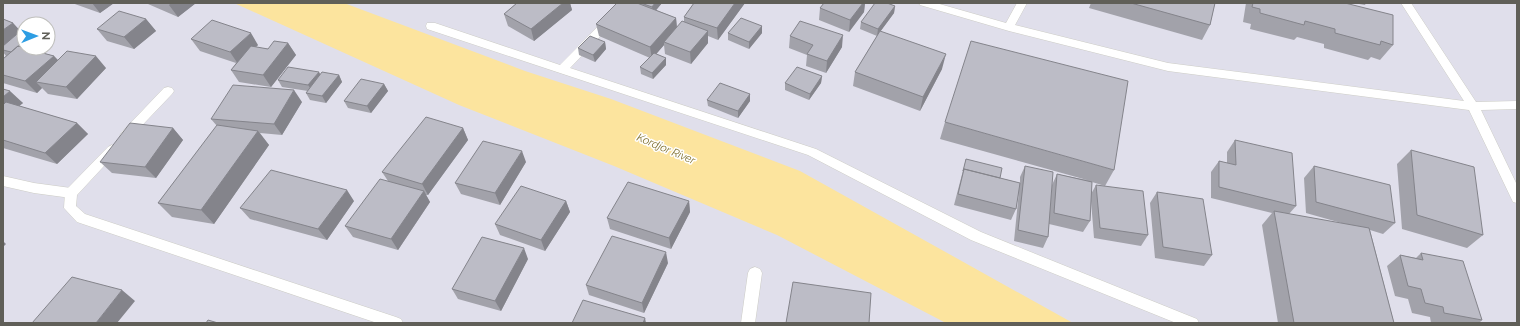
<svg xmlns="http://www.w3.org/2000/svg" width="1520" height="326" viewBox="0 0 1520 326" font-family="Raleway,sans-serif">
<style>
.water{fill:#fce49e}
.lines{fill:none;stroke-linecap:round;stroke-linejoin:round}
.lane-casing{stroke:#cdcdc6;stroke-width:1}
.street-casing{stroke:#cdcdc6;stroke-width:1}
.lane{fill:#fff;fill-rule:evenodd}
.street{fill:#fff;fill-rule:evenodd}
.wall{fill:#a2a2aa}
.shaded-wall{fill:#84848b}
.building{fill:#bcbcc6;stroke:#84848b}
.labels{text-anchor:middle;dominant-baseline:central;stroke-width:3;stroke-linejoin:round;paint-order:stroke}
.water-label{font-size:11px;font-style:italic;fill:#817231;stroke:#fff}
</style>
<rect width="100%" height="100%" fill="#e0dfeb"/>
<path class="water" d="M234 3H344L525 71 611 99 800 171 1073 323H946L777 235 614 166 459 105Z"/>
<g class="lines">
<defs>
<path id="lane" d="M3 176 34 183 71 188 75 189 77 193 75 197 71 198 34 193 3 186Z"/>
<path id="street" d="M621 3H632L570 68 816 149 981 232 1197 319 1199 323H1176L971 240 808 155 427 29 426 26 427 23H435L560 65Z
M919 3H936L1006 23 1017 3H1027L1015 25 1168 63 1464 101 1401 3H1411L1476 102 1517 101V109L1481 110 1517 185V203L1513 202 1469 110 1168 71 1009 31 920 5Z
M168 87 172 88 174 91 172 94 130 138 126 139 122 138 120 135 122 132 164 88Z
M112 145 116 147 118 150 116 153 77 195 76 206 85 214 396 317 401 319 403 323H377L77 222 64 208 65 193 67 189 108 147Z
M755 267 760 269 762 273 755 323H741L748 273 750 269Z"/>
</defs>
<use href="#lane" class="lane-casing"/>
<use href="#street" class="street-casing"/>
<use href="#lane" class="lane"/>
<use href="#street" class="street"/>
</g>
<path class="wall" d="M72 3H114L100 13Z
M147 3H196L178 17 148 4Z
M517 3H570L572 10 534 41 508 26 504 14Z
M617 3H662L656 10 676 18 677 27 684 22V17L694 3H745L718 40 708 36V43L691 64 665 54 664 45 656 54 666 58V65L653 79 641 74 640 67 650 58 599 36 596 24Z
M824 3H865L864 12 849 32 819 20 820 8Z
M1091 3H1215L1210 25 1202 40 1089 8Z
M1246 3H1345L1393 45 1380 60 1371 57 1368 60 1324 48V44L1297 37 1294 40 1250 29 1251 24 1243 22Z
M1353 3H1366L1365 5Z
M895 6 894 13 880 32 942 69 920 111 853 86 855 72 877 36 860 29 861 22Z
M3 19 13 23 21 32 33 50 54 56 58 60 106 68 77 99 48 94 42 88 37 93 3 83V59L6 56 3 52Z
M146 19 156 31 134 49 107 41 97 29Z
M762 26V33L749 49 728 40V33Z
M790 36 842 47 826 73 806 66 807 55 789 48Z
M191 39 258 45 256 47 268 49 288 43 296 55 271 87 239 82 231 70 236 63 200 51Z
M605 42 606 49 595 62 579 55 578 48Z
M320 75H339L342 82 326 103 310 100 306 93 308 91 282 87 278 80Z
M822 76 821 83 809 100 785 90V83Z
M384 84 388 91 371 113 348 108 344 101Z
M3 89 23 103 19 106 77 123 88 134 57 164 3 148Z
M750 94V101L738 118 708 106 707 100Z
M302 102 282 135 260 133 269 145 214 224 172 217 158 203 217 126 211 119Z
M945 122 1114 170 1105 186 1092 182 1091 194 1096 185 1148 235 1141 246 1094 238 1091 201 1090 221 1083 232 1049 224 1048 237 1043 248 1014 241 1019 191 1016 209 1011 220 954 205 966 159 1000 178 1020 183V177L1025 166 1050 207 1052 185 1057 174 1087 180 940 139Z
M173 128 183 140 156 178 112 173 100 162Z
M463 128 468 140 428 195H426L430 202 398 250 353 237 345 226 388 181 382 172Z
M1235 140 1296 206 1289 214 1345 224 1306 213 1304 178 1314 166 1395 223 1383 234 1370 230 1394 323H1278L1262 225 1272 213 1211 198V172L1219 161 1227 163V152Z
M1411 150 1483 235 1467 248 1402 229 1397 164Z
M526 162 500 205 461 194 455 183Z
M1157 192 1212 255 1204 266 1155 258 1150 203Z
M354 201 327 240 250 219 240 208Z
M566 201 570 212 545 251 500 235 495 224Z
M689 201 690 212 671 249 610 229 607 218Z
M1421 253 1482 320 1479 323H1431L1430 317 1412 313 1408 299 1395 296 1387 266 1400 255 1416 258Z
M528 259 501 311 458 299 452 289Z
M668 263 644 313 589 295 586 285Z"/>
<path class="shaded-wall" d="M92 3H114L100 13Z
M171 3H196L178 17 169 5Z
M563 3H570L572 10 534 41 531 29Z
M655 3H662L653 14 652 7Z
M735 3H745L718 40 717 28Z
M863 3H865L864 12 849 32 850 20Z
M895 6 894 13 877 36 878 29Z
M676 18 677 30 664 42V45L652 59 650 47Z
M146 19 156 31 134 49 124 37Z
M13 23 24 35 3 50V30Z
M762 26V33L749 49V42Z
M708 31V43L691 64 690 52Z
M251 33 258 45 238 64 230 52Z
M843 35 842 47 826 73 827 61Z
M605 42 606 49 595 62 593 55Z
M288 43 296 55 271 87 263 75Z
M24 45V48H35L22 60 15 53Z
M946 54 942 69 920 111 923 97Z
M54 56 65 68 36 82 42 88 37 93 25 81Z
M96 56 106 68 77 99 66 87Z
M666 58V65L653 79 652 73Z
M319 72 323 79 313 92 308 85Z
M339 75 342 82 326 103 322 96Z
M822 76 821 83 809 100 810 94Z
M384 84 388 91 371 113 367 106Z
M294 90 302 102 282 135 274 124Z
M10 91 23 103 3 119V97Z
M750 94V101L738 118V111Z
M77 123 88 134 57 164 45 153Z
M173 128 183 140 156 178 145 167Z
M463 128 468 140 428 195 422 184Z
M258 131 269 145 214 224 201 210Z
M522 151 526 162 500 205 495 193Z
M347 190 354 201 327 240 318 229Z
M424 191 430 202 398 250 391 239Z
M566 201 570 212 545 251 541 240Z
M689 201 690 212 671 249 669 238Z
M3 241 6 244 3 247Z
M524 248 528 259 501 311 495 301Z
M666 252 668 263 644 313 642 303Z
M122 290 135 301 117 323H96Z
M645 318 646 323H643Z"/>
<path class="building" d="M517 3H563L531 29 504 14Z
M617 3H637L676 18 650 47 596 24Z
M641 3H655L652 7Z
M694 3H735L717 28 684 17Z
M824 3H863L850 20 820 8Z
M875 3H887L895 6 878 29 861 22Z
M1131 3H1215L1210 25Z
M1253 3H1345L1393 15V45L1381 41 1380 45 1335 33V29L1305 21 1304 25 1260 13V9L1252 7Z
M119 11 146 19 124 37 97 29Z
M741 18 762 26 749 42 728 33Z
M3 19 13 23 3 30Z
M212 20 251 33 230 52 191 39Z
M682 21 708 31 690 52 664 42Z
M800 21 843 35 827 61 807 54 813 45 790 36Z
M23 29 24 30V45L22 47 18 46 11 52 3 50V46Z
M880 31 946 54 923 97 855 72Z
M590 36 605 42 593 55 578 48Z
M274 41 288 43 263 75 231 70 251 46 268 49Z
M971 41 1128 81 1114 170 945 122Z
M18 46 24 48 54 56 25 81 3 75V59Z
M67 51 96 56 66 87 36 82Z
M654 53 666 58 652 73 640 67Z
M288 67 319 72 308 85 278 80Z
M797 67 822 76 810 94 785 83Z
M322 72 339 75 322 96 306 93Z
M361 79 384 84 367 106 344 101Z
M720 83 750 94 738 111 707 100Z
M233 85 294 90 274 124 211 119Z
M3 89 10 91 3 97Z
M6 102 77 123 45 153 3 140V105Z
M426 117 463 128 422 184 382 172Z
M130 123 173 128 145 167 100 162Z
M217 125 258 131 201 210 158 203Z
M1235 140 1292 153 1296 206 1219 187V161L1236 165Z
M483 141 522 151 495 193 455 183Z
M1411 150 1474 167 1483 235 1417 215Z
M966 159 1002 168 1000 178 964 169 963 171Z
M1025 166 1053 172 1048 237 1018 230Z
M1314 166 1390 185 1395 223 1316 202Z
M964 169 1020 183 1016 209 958 194Z
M271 170 347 190 318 229 240 208Z
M1057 174 1092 182 1090 221 1054 213Z
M380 179 424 191 391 239 345 226Z
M628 182 689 201 669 238 607 218Z
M1096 185 1143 191 1148 235 1100 228Z
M521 186 566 201 541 240 495 224Z
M1157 192 1203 199 1212 255 1163 247Z
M1274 211 1369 228 1394 323H1294Z
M612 236 666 252 642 303 586 285Z
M482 237 524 248 495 301 452 289Z
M1421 253 1463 261 1482 320 1444 313 1443 307 1425 303 1421 289 1408 286 1400 255 1423 260Z
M72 277 122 290 96 323H32Z
M793 282 871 293 869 323H786Z
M583 300 645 318 643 323H572Z
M208 320 218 323H206Z"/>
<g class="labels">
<g class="water-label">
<text transform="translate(666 149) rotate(23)">Kordjor River</text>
</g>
</g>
<rect width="1520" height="326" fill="none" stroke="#605f58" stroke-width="8"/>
<g transform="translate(36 36) rotate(89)"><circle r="19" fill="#ffffff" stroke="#bfbfbc"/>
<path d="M0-3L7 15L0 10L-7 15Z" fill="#2d9de3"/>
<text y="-6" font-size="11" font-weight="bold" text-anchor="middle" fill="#605f58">N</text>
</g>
</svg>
